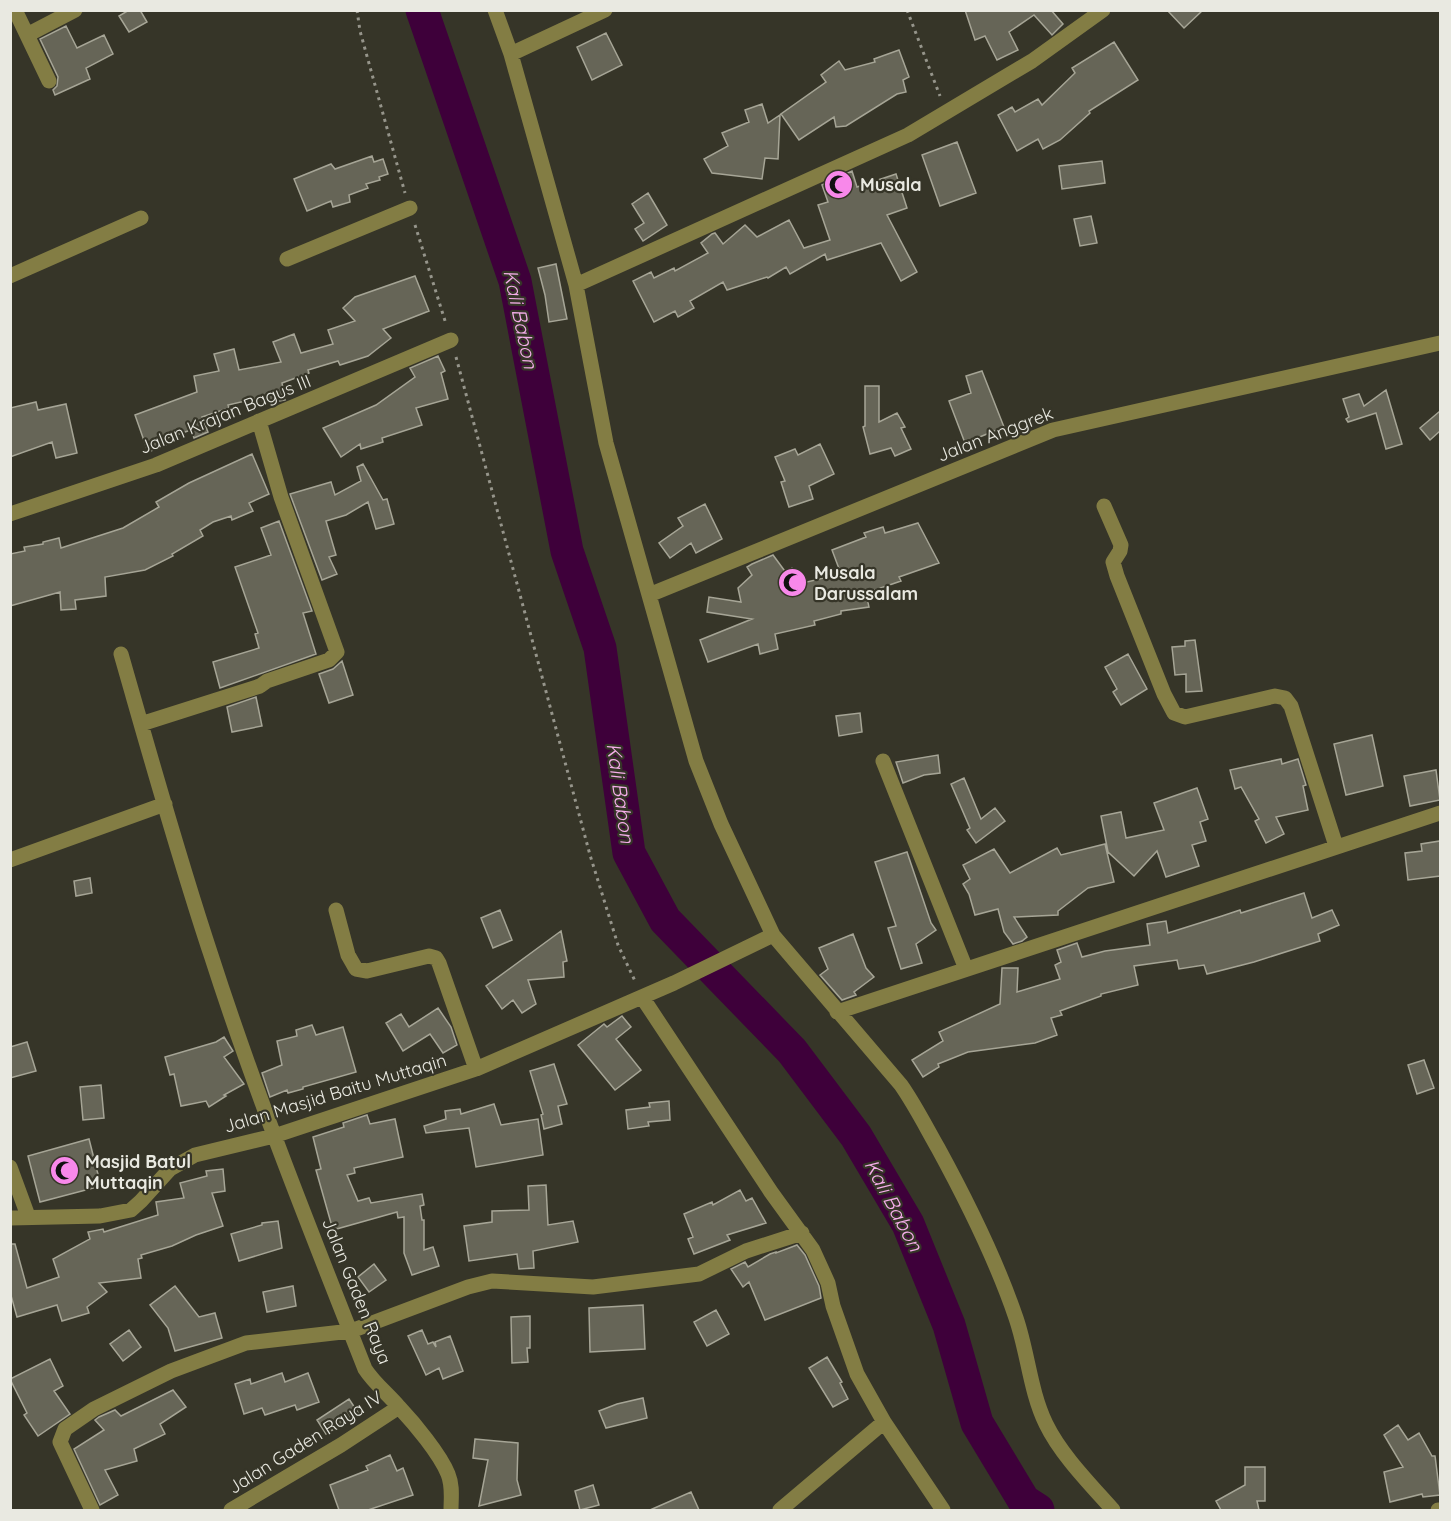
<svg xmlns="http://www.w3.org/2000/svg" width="1451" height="1521" viewBox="0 0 1451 1521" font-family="Quicksand,sans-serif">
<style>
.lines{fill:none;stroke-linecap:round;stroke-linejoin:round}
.river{stroke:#3e003a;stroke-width:33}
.building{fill:#666557;stroke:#a6a596;stroke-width:1.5}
.path{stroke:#96958b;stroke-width:3;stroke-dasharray:3 4.5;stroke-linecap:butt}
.minor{stroke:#837d44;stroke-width:15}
.labels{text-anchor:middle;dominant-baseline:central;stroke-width:4.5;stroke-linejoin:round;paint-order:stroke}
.poi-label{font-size:18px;font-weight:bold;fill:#e9e9e1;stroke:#363528;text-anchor:start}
.street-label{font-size:18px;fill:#e9e9e1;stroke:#363528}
.water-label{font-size:20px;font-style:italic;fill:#f6aeeb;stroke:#363528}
</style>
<rect width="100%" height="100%" fill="#363528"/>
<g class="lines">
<path class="river" d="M422 10 515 281 567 551 600 648 629 853 665 920 792 1051 856 1136 908 1224 949 1325 977 1423 1024 1501 1038 1510"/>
</g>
<path class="building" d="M129 10H140L147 22 129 32 119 16Z
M965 10H1051L1063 24 1052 35 1034 15 1009 32 1018 50 997 60 985 36 975 40Z
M1167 10H1203L1184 28Z
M66 26 77 48 104 35 113 54 86 68 90 79 55 95 53 90 57 86 58 77 40 39Z
M606 33 622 65 592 80 577 47Z
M1114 42 1138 80 1089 111 1090 113 1060 140 1043 149 1038 139 1017 151 998 115 1012 107 1015 112 1038 99 1042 105 1075 73 1072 68Z
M899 50 909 77 903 80 906 92 897 94 846 126 836 127 834 117 799 140 781 114 826 82 821 75 839 61 845 70 875 62 874 59Z
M762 104 768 123 780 115 778 159 765 158 762 179 712 173 704 159 728 146 722 133 749 122 745 110Z
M957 142 976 193 940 206 922 155Z
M372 156 374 162 383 159 388 174 379 177 380 180 366 184 368 188 349 195 350 202 333 207 331 201 307 211 294 179 331 164 335 169Z
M1102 161 1105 183 1062 189 1059 166Z
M852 171 857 187 896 174 907 208 887 215 917 272 901 281 881 243 827 260 825 254 790 274 786 267 768 278 767 277 727 290 723 282 690 301 694 308 678 317 675 311 654 322 633 281 651 272 654 278 674 268 675 271 708 253 701 243 712 234 715 233 723 244 745 225 757 237 789 220 804 248 830 240 818 205 828 202 822 185Z
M648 193 667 225 643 241 635 229 644 223 632 204Z
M1091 216 1097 243 1080 246 1074 219Z
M556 264 567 319 549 322 545 295 538 268Z
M415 276 429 311 383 329 391 338 368 356 340 365 338 361 308 370 309 373 282 383 285 400 263 404 262 397 228 405 229 408 202 417 208 432 194 438 191 430 164 439 166 445 148 452 135 415 197 392 194 376 219 371 214 354 234 349 239 370 281 362 273 342 294 334 301 353 333 344 328 330 355 321 343 308 355 297Z
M438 356 445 371 441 373 448 399 416 408 422 425 382 438 383 442 361 449 360 444 341 457 323 428 376 405 415 377 410 368Z
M982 371 1004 427 965 443 949 401 971 393 966 376Z
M865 386H879V422L897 413 905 427 901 428 911 449 895 456 891 448 870 454 863 427 865 426Z
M1386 390 1402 444 1386 449 1376 413 1348 422 1346 419 1349 417 1343 399 1359 394 1364 406Z
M36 402 38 410 66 404 77 453 56 458 52 442 10 457V408Z
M1440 411V431L1430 440 1420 428Z
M820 444 834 474 809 486 813 499 789 507 781 482 785 481 775 457 795 449 798 455Z
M252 454 269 494 249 503 253 511 232 520 231 516 213 522 200 530 203 536 172 554 173 556 145 570 105 577 106 596 75 600 76 609 61 610 60 592 10 606V554L25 551 24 547 43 544V542L59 538 61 548 123 528 159 507 156 502 189 483Z
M363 464 383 500 387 499 394 524 376 529 368 502 346 515 326 521 336 555 329 557 337 574 322 580 290 494 331 482 335 495 361 481 357 467Z
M705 504 722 539 696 553 691 543 670 558 659 543 683 526 678 518Z
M279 521 312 611 303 613 316 654 220 688 213 662 259 648 255 634 258 633 235 567 271 555 261 528Z
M918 523 939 563 899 577 901 581 866 593 869 607 841 611V614L814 621 815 625 775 634 778 649 760 654 758 644 708 662 700 640 752 619 707 612 709 597 741 602 738 588 752 575 747 567 752 564 773 555 787 574 792 568 807 582 841 574 832 550 866 537 864 533 883 527 885 533Z
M1195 640 1202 691 1186 692V674L1175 675 1172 647 1185 646V641Z
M1128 654 1147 689 1121 705 1113 692 1117 689 1105 667Z
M342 661 353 695 329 703 319 674 333 669Z
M256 697 262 726 232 732 227 707Z
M860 713 862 732 839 736 836 716Z
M1372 735 1383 786 1346 795 1334 744Z
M938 755 940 773 924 775 903 783 896 762Z
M1281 759 1282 764 1298 759 1306 785 1303 786 1308 810 1276 817 1284 834 1266 843 1255 821 1259 819 1241 787 1235 789 1230 770Z
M1436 770 1440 800 1410 806 1404 776Z
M964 778 981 819 995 808 1005 821 976 843 967 830 970 828 951 784Z
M1197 788 1208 819 1200 822 1206 841 1192 845 1199 866 1166 877 1157 851 1134 876 1108 852 1101 816 1121 812 1126 838 1164 830 1154 803Z
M1440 841V876L1408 880 1405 853 1422 851 1421 844Z
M1105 844 1114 882 1088 888 1058 911V915L1014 917 1027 937 1022 941 1013 944 1004 932 998 909 975 915 969 894 963 884 970 879 963 865 994 849 1010 873 1057 848 1061 855Z
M907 852 931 923 936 930 916 944 922 963 901 969 888 928 896 926 875 862Z
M90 878 92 893 76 896 74 881Z
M1304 893 1312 918 1332 910 1339 925 1318 934 1320 941 1254 962 1207 974 1204 965 1179 969 1177 960 1134 966 1138 985 1101 994V996L1060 1011 1062 1015 1051 1018 1057 1035 1035 1043 968 1052 938 1064 939 1067 923 1077 912 1060 943 1041 939 1032 1000 1004 1002 968H1018L1017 992 1060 979 1055 965 1061 962 1057 950 1077 943 1082 957 1105 951 1150 945 1147 924 1166 921 1168 933 1222 916 1240 910 1241 913Z
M500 910 512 940 493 948 481 918Z
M561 931 567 961 563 962 564 977 528 980 536 1004 522 1013 513 1000 502 1009 486 986Z
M853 934 866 968 874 977 854 992 856 995 842 1000 820 975 828 969 819 948Z
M438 1008 451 1027 457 1045 443 1053 430 1034 403 1051 386 1023 401 1014 409 1027Z
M622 1016 631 1027 616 1039 641 1070 615 1090 578 1045 604 1024 607 1027Z
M312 1025 316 1035 343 1027 356 1072 303 1087V1089L288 1093 287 1090 270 1097 262 1073 282 1065 277 1041 297 1036 296 1030Z
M224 1037 233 1051 224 1057 244 1084 224 1095 226 1096 209 1107 206 1101 181 1106 174 1074 170 1075 165 1057 216 1042Z
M27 1042 36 1071 10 1078V1047Z
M1424 1060 1434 1088 1417 1094 1408 1065Z
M554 1064 567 1104 558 1106 562 1124 544 1129 541 1115 543 1114 530 1071Z
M101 1085 104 1118 83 1120 80 1087Z
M669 1101 670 1120 648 1122 649 1126 628 1129 626 1110 650 1107 649 1103Z
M494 1104 501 1125 538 1119 543 1155 476 1167 469 1128 426 1133 424 1126 446 1119 445 1111 460 1109 461 1114Z
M367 1115 370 1124 395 1119 403 1157 354 1168 355 1173 347 1175 358 1201 369 1198 371 1203 422 1194 424 1205 420 1206 422 1220H424V1250L433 1247 439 1266 412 1275 404 1253V1217L398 1218 397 1212 333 1230 316 1170 321 1169 313 1137 344 1127 343 1123Z
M89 1139 101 1186 40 1202 28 1156Z
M223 1169 225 1191 212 1193 223 1226 196 1235 172 1246 141 1255 142 1258 138 1259 141 1278 99 1283 107 1292 87 1307 89 1313 62 1321 57 1305 17 1317 10 1292V1244H15L27 1288 59 1277 53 1259 90 1239 88 1232 103 1229 104 1232 158 1215 156 1202 184 1198 180 1183 207 1176 206 1171Z
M546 1185 548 1225 573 1221 578 1242 533 1251 534 1268 519 1269 517 1254 469 1261 464 1226 492 1222V1211L529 1210 528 1186Z
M740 1190 746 1201 752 1198 766 1223 727 1235 730 1240 694 1254 688 1239 693 1237 684 1214 712 1202 713 1205Z
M278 1221 282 1248 239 1261 231 1234 262 1225V1223Z
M797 1245 805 1255 819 1286 821 1298 765 1320 749 1282 743 1287 731 1269 745 1262 748 1267 770 1254 776 1252V1253Z
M374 1264 386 1280 369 1292 358 1277Z
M175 1286 199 1317 215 1313 222 1338 175 1351 168 1328 150 1305Z
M293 1286 296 1306 267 1312 263 1292Z
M643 1305 645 1349 590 1352 589 1308Z
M716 1310 729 1334 707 1346 694 1322Z
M530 1316V1348H527L528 1362 512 1363 511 1317Z
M129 1330 141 1347 123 1361 110 1344Z
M422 1330 428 1344 433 1342 436 1347 435 1342 450 1336 463 1371 443 1379 439 1368 426 1375 408 1336Z
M827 1357 842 1382 840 1383 848 1399 833 1407 809 1368Z
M50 1359 63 1386 54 1391 70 1414 38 1436 24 1415 27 1413 10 1379Z
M282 1373 285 1382 308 1373 319 1402 297 1410 295 1405 265 1415 262 1408 244 1414 235 1384 250 1379 251 1384Z
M173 1390 186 1407 160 1424 165 1434 134 1449 137 1461 105 1470 118 1495 100 1505 74 1449 104 1430 95 1420 99 1417 115 1410 121 1416Z
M643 1398 647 1418 606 1428 599 1411 617 1404Z
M349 1399 359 1414 326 1434 317 1420Z
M1398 1425 1408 1440 1419 1433 1432 1456H1435L1440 1495 1423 1497 1422 1494 1390 1502 1384 1472 1403 1467 1384 1435Z
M475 1439 518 1443 517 1480 521 1495 479 1506 488 1460 473 1458Z
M390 1455 397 1471 403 1468 413 1495 368 1510H339L330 1485 368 1470 366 1466Z
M1245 1467H1265V1501H1257L1259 1510H1221L1216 1501 1245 1485Z
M593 1485 599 1505 580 1510 575 1491Z
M691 1492 699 1510H650Z"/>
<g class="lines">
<path class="path" d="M357 10 360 31 405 193
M907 10 940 96
M415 225 446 324
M456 357 590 855 618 945 635 981"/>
<path class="minor" d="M15 10 49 81
M495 10 511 54 576 285 606 443 696 761 721 824 773 935 901 1085C915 1105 926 1127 938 1148 968 1203 996 1259 1016 1318 1028 1353 1030 1391 1046 1424 1061 1455 1091 1485 1113 1510
M27 35 75 10
M511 54 605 10
M287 259 410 208
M10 276 141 218
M576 285 908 135 1032 61 1103 10
M1104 506 1121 545 1120 551 1113 562 1117 576 1164 694 1174 713 1185 717 1275 696 1285 698 1291 706 1336 846
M10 514 156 465 451 340
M649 595 1053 430 1440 343
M121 654C150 755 178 856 211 955 256 1095 311 1232 365 1369 374 1383 388 1394 399 1407 414 1423 440 1454 448 1474 453 1486 451 1498 451 1510
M141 724 260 686 267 681 329 660 337 652 281 497 259 421
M883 761 966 969
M10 860 165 804
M336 910 348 955 356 969 367 971 429 956 436 958 439 963 476 1069
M642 997 771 1192 813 1250 828 1283 833 1306 857 1374 884 1422 943 1510
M837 1012 1440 813
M10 1167 28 1216
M10 1218 100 1216 131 1210 141 1201 170 1169 195 1155 274 1136 476 1069 674 983 773 935
M92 1510 60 1442 65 1429 94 1409 171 1371 246 1343 351 1331 468 1287 492 1281 593 1287 699 1274 746 1251 802 1233
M231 1510 341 1445 399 1407
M780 1510 884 1422
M1438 1510H1440"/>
</g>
<defs>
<symbol id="mosque-disc" viewBox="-11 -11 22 22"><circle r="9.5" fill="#f888ea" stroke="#363528"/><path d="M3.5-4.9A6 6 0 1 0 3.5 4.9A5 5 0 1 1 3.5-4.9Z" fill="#111"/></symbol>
</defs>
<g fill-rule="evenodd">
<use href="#mosque-disc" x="822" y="168" width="33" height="33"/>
<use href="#mosque-disc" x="776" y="566" width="33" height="33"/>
<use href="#mosque-disc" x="48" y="1154" width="33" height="33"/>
</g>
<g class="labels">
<g class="poi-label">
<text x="860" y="184">Musala</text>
<text x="814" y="572">Musala<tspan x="814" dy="21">Darussalam</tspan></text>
<text x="85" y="1161">Masjid Batul<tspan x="85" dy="21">Muttaqin</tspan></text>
</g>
<g class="street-label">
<text transform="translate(225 414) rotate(-22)">Jalan Krajan Bagus III</text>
<text transform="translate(995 434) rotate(-21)">Jalan Anggrek</text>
<text transform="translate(335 1093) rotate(-17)">Jalan Masjid Baitu Muttaqin</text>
<text transform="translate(357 1291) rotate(68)">Jalan Gaden Raya</text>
<text transform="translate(305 1442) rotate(-32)">Jalan Gaden Raya IV</text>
</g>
<g class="water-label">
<text transform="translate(521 319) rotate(78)">Kali Babon</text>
<text transform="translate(621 793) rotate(82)">Kali Babon</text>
<text transform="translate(894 1205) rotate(62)">Kali Babon</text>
</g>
</g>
<rect width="1451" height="1521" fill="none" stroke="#e9e9e1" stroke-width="24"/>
</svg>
